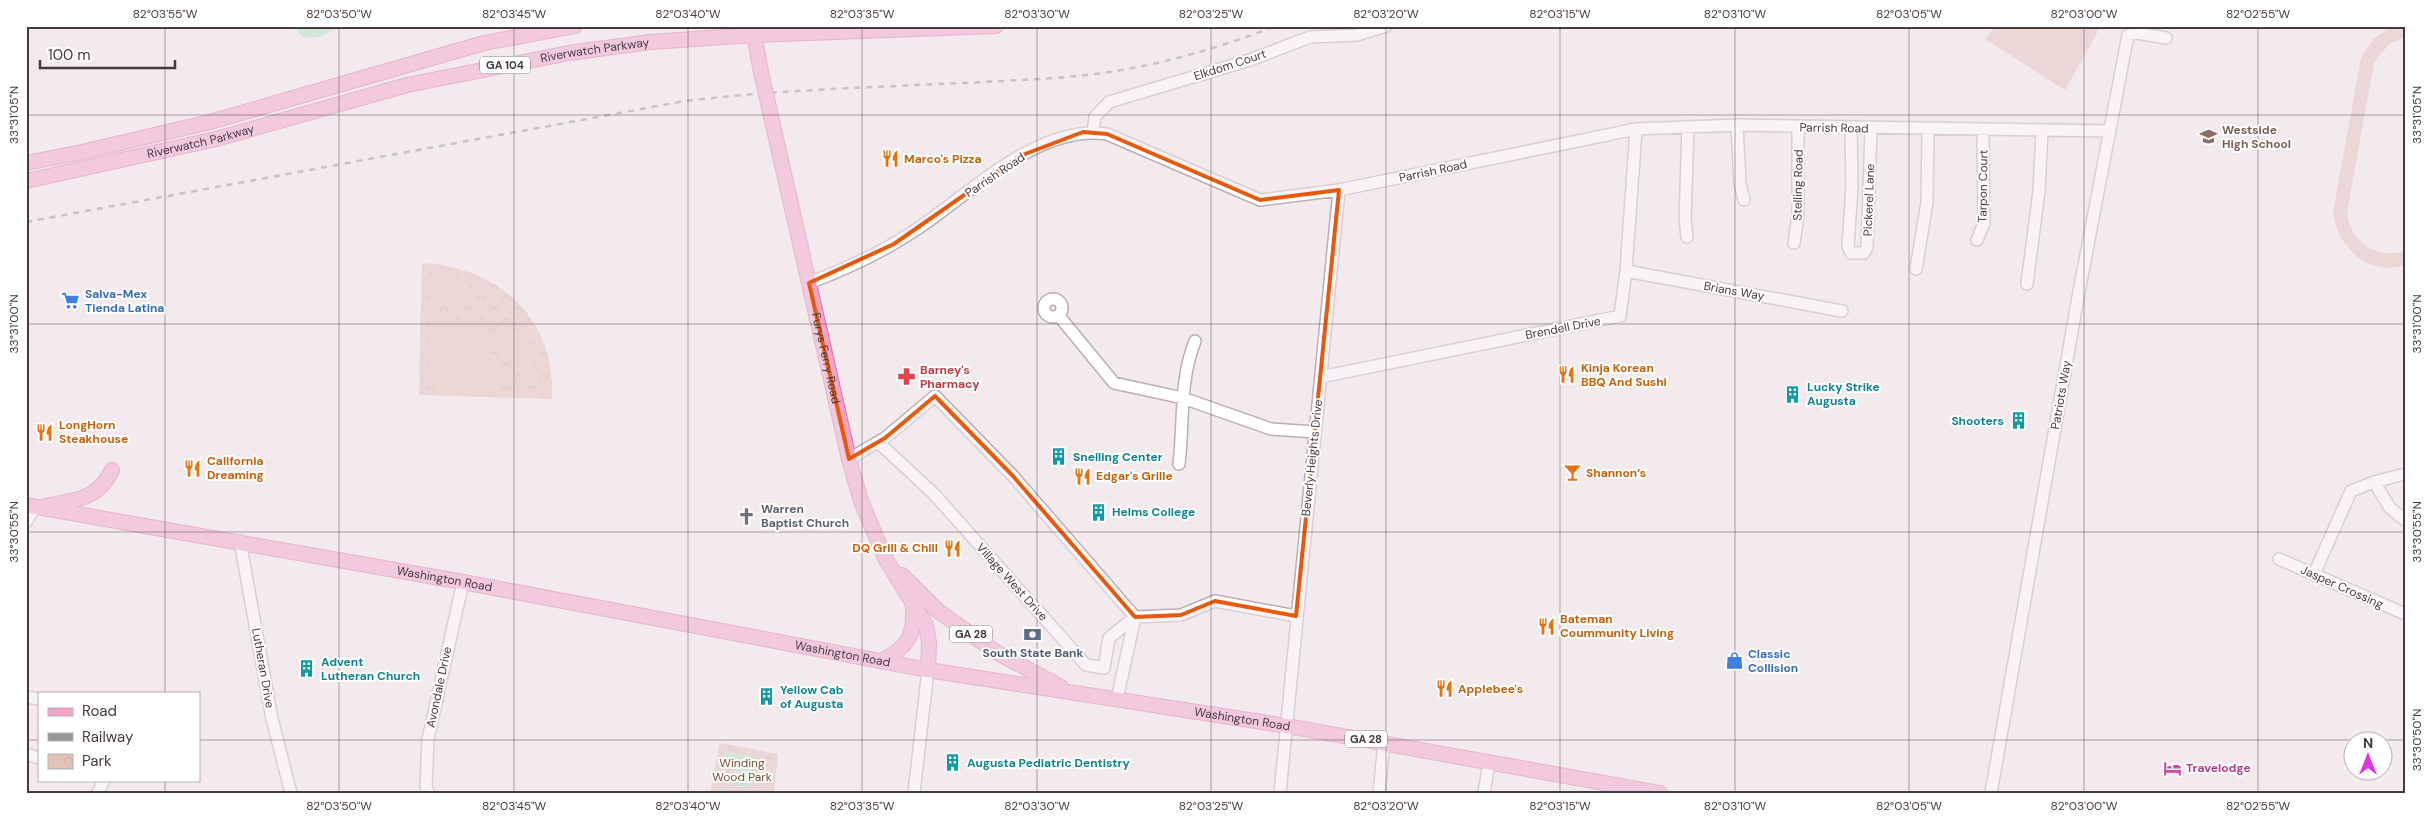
<svg xmlns="http://www.w3.org/2000/svg" width="2431" height="819" viewBox="0 0 2431 819" font-family="'DM Sans',sans-serif">
<style>
.park{fill:url(#park-crowns)}
.pitch{fill:#e2c3b8}
.water{fill:url(#water-ripples)}
.lines{fill:none;stroke-linecap:round;stroke-linejoin:round}
.minor-casing{stroke:#beadb6;stroke-width:14}
.major-casing{stroke:#d675a3;stroke-width:16}
.minor{stroke:#fff;stroke-width:11}
.major{stroke:#f3a3c8;stroke-width:14}
.rail{stroke:#979797;stroke-width:2.5;stroke-dasharray:6 6;stroke-linecap:butt}
.major-bridge-casing{stroke:#d675a3;stroke-width:16;stroke-linecap:butt}
.major-bridge{stroke:#f3a3c8;stroke-width:14}
.marked{fill:none;stroke:#e8590c;stroke-width:4;stroke-linejoin:round}
.ticks{fill:none;stroke:#463940;stroke-width:1;stroke-opacity:0.45}
.labels{text-anchor:middle;dominant-baseline:central;stroke-width:4;stroke-linejoin:round;paint-order:stroke}
.shield{fill:#fff;stroke:#7e7479;stroke-width:1}
.shield-label{font-size:11px;font-weight:bold;fill:#463940}
.street-label{font-size:12px;fill:#463940;stroke:#fff}
.education-label{font-size:12px;font-weight:bold;fill:#785e54;stroke:#fff;text-anchor:start}
.food-label{font-size:12px;font-weight:bold;fill:#c56008;stroke:#fff;text-anchor:start}
.shop-label{font-size:12px;font-weight:bold;fill:#366cbe;stroke:#fff;text-anchor:start}
.health-label{font-size:12px;font-weight:bold;fill:#be3a42;stroke:#fff;text-anchor:start}
.culture-label{font-size:12px;font-weight:bold;fill:#0d838f;stroke:#fff;text-anchor:start}
.worship-label{font-size:12px;font-weight:bold;fill:#5b616d;stroke:#fff;text-anchor:start}
.service-label{font-size:12px;font-weight:bold;fill:#4e5e75;stroke:#fff}
.park-label{font-size:12px;fill:#724f32;stroke:#fff}
.hotel-label{font-size:12px;font-weight:bold;fill:#b23c85;stroke:#fff;text-anchor:start}
.neatline{fill:none;stroke:#463940;stroke-width:2}
.ticks-label{font-size:12px;text-anchor:middle;fill:#463940}
</style>
<defs>
<pattern id="park-crowns" width="20" height="18" patternUnits="userSpaceOnUse" patternTransform="scale(1.25)"><rect width="20" height="18" fill="#e2c3b8"/><path d="M2 6a3 3 0 1 1 6 0M12 15a3 3 0 1 1 6 0" fill="none" stroke="#c3a89f"/></pattern>
<pattern id="water-ripples" width="26" height="14" patternUnits="userSpaceOnUse" patternTransform="scale(1.25)"><rect width="26" height="14" fill="#aee8bb"/><path d="M2 4q2-2 4 0t4 0M15 11q2-2 4 0t4 0" fill="none" stroke="#97c8a2"/></pattern>
</defs>
<rect width="100%" height="100%" fill="#f3eaee"/>
<path class="park" d="M422 263C500 267 556 319 552 399L419 395Z
M720 743 778 754 774 793H710Z"/>
<path class="pitch" d="M1995 26H2101L2065 90 1985 39Z
M2393 26H2405V37L2389 44 2374 63 2347 212C2350 242 2376 260 2405 251V265C2368 277 2337 247 2333 212L2361 58 2373 39Z
M434 271 470 277C465 302 455 309 429 308Z
M430 317C438 318 450 317 457 320 490 334 495 358 498 389L428 386Z
M495 331 531 332 533 369C505 368 496 360 495 331Z"/>
<path class="water" d="M296 26H334L333 30 320 37 304 38 297 31Z
M725 752 755 757 749 789 731 785 735 769 723 766Z"/>
<g class="lines">
<defs>
<path id="minor" d="M1737 125 1740 183 1744 200
M1851 128 1852 187 1848 246 1851 253H1864L1867 247 1871 129
M1093 132 1095 117 1109 102 1250 60 1310 37 1357 35 1386 26
M1687 237 1685 219 1688 127
M1977 240 1984 223 1983 130
M1794 243 1798 215V127
M1916 269 1927 202 1928 129
M1626 271 1842 311
M809 283C846 269 881 253 914 231 968 196 1038 123 1107 134L1260 200 1339 190 1636 129 1737 125 2110 131
M2027 284 2039 191 2042 131
M1044 308a9 9 0 1 1 18 0a9 9 0 1 1-18 0Z
M1059 316 1114 383 1183 398 1271 429 1315 432
M1321 377 1620 316 1626 271 1636 129
M878 442 934 494 1086 665 1104 668 1109 638 1135 617 1181 615 1215 601 1296 616
M849 459 885 438 935 396 1013 476 1135 617
M1179 464C1184 423 1179 381 1195 341
M2374 482 2390 508 2405 520
M26 522 35 507
M240 541 272 719 291 793
M2279 559 2405 614
M2314 574 2351 491 2374 482 2405 474
M26 697 39 699
M1117 699 1135 617
M26 754 39 758
M98 793 104 780
M429 793 426 787 428 739 463 582
M914 793 928 670
M1280 793 1339 190
M1379 793 1384 743
M1484 793 1489 763
M1991 793 2078 297 2128 35 2137 33 2166 38"/>
<g id="major">
<path d="M755 27 754 35 761 72"/>
<path id="s1" d="M775 134 849 459 861 501 885 558 926 625 929 643 928 670"/>
<path d="M26 163 82 152 210 122 484 43 575 26"/>
<path id="s2" d="M26 181 216 139 407 85 569 53 650 42 754 35 996 26"/>
<path id="s3" d="M26 505 463 582 928 670 1287 726 1660 793"/>
<path d="M45 506C75 500 98 500 112 470"/>
<path d="M902 575 938 611 996 652 1061 687"/>
<path d="M882 661C908 647 915 635 913 606"/>
</g>
</defs>
<use href="#minor" class="minor-casing"/>
<use href="#major" class="major-casing"/>
<use href="#minor" class="minor"/>
<use href="#major" class="major"/>
<path class="rail" d="M26 222 685 101C778 90 871 87 965 83 1015 80 1066 79 1116 71 1171 62 1224 46 1276 26"/>
<defs>
<path id="major-bridge" d="M761 72 775 134"/>
</defs>
<use href="#major-bridge" class="major-bridge-casing"/>
<use href="#major-bridge" class="major-bridge"/>
</g>
<path d="M0 0H2431V819H0ZM1083 132 1107 134 1260 200 1339 190 1296 616 1215 601 1181 615 1135 617 1013 476 935 396 885 438 849 459 809 283 894 244 1020 156Z" fill="#f3eaee" fill-opacity=".55" fill-rule="evenodd"/>
<path class="marked" d="M1083 132 1107 134 1260 200 1339 190 1296 616 1215 601 1181 615 1135 617 1013 476 935 396 885 438 849 459 809 283 894 244 1020 156Z"/>
<path class="ticks" d="M165 26V693M339 26V793M514 26V793M688 26V793M862 26V793M1037 26V793M1211 26V793M1386 26V793M1560 26V793M1735 26V793M1909 26V793M2084 26V793M2258 26V793M26 115H2405M26 324H2405M26 532H2405M26 740H39M199 740H2405M165 780V793"/>
<defs>
<symbol id="school-bare" viewBox="-9 -9 18 18"><path d="M0-5L7-2L0 1L-7-2ZM-4 1L0 2.5L4 1V4Q0 6-4 4Z" fill="#8d6e63" stroke="#fff" stroke-width="2.5" paint-order="stroke"/></symbol>
<symbol id="restaurant-bare" viewBox="-9 -9 18 18"><path d="M-5-6h1v4h1v-4h1v4h1v-4h1v5L-1.5 .5V6h-2V.5L-5-1ZM5-6V6H3V1.5H1.5Q1.5-4 5-6Z" fill="#e8710a" stroke="#fff" stroke-width="2.5" paint-order="stroke"/></symbol>
<symbol id="supermarket-bare" viewBox="-9 -9 18 18"><path d="M-6-5.5h2.5l.6 2H6L4.5 2H-2.5L-4.4-4H-6ZM-1.5 3.2a1.3 1.3 0 1 0 .1 0ZM3 3.2a1.3 1.3 0 1 0 .1 0Z" fill="#3f7fe0" stroke="#fff" stroke-width="2.5" paint-order="stroke"/></symbol>
<symbol id="pharmacy-bare" viewBox="-9 -9 18 18"><path d="M-2-6h4v4h4v4h-4v4h-4v-4h-4v-4h4Z" fill="#e0444e" stroke="#fff" stroke-width="2.5" paint-order="stroke"/></symbol>
<symbol id="building-bare" viewBox="-9 -9 18 18"><path d="M-4-6H4V6H1V3H-1V6H-4ZM-2.5-4.3h1.7v1.8h-1.7ZM.8-4.3h1.7v1.8H.8ZM-2.5-1h1.7V.8h-1.7ZM.8-1h1.7V.8H.8Z" fill="#0f9aa8" stroke="#fff" stroke-width="2.5" paint-order="stroke"/></symbol>
<symbol id="bar-bare" viewBox="-9 -9 18 18"><path d="M-6-5H6L.8 .8V4.5H3.5V6h-7V4.5H-.8V.8Z" fill="#e8710a" stroke="#fff" stroke-width="2.5" paint-order="stroke"/></symbol>
<symbol id="church-bare" viewBox="-9 -9 18 18"><path d="M-1.2-6h2.4v3.5h3.3v2.4h-3.3V6h-2.4V-.1h-3.3v-2.4h3.3Z" fill="#6b7280" stroke="#fff" stroke-width="2.5" paint-order="stroke"/></symbol>
<symbol id="bank-bare" viewBox="-9 -9 18 18"><path d="M-6-4H6V4H-6ZM0-2.3a2.3 2.3 0 1 0 0 4.6a2.3 2.3 0 1 0 0-4.6Z" fill="#5c6f8a" stroke="#fff" stroke-width="2.5" paint-order="stroke"/></symbol>
<symbol id="shop-bare" viewBox="-9 -9 18 18"><path d="M-5-2.5h2.3a2.7 3.5 0 0 1 5.4 0H5L5.5 6h-11ZM-1.5-2.5h3a1.5 2.3 0 0 0-3 0Z" fill="#3f7fe0" stroke="#fff" stroke-width="2.5" paint-order="stroke"/></symbol>
<symbol id="hotel-bare" viewBox="-9 -9 18 18"><path d="M-6-4.5h1.5V1H6V5H4.5V3h-9V5H-6ZM-4 0a1.8 1.8 0 1 1 3.6 0ZM.5 0V-2.5h3Q6-2.5 6 0Z" fill="#d1479c" stroke="#fff" stroke-width="2.5" paint-order="stroke"/></symbol>
</defs>
<g fill-rule="evenodd">
<use href="#school-bare" x="2196" y="124" width="25" height="25"/>
<use href="#restaurant-bare" x="878" y="146" width="25" height="25"/>
<use href="#supermarket-bare" x="58" y="288" width="25" height="25"/>
<use href="#restaurant-bare" x="1554" y="362" width="25" height="25"/>
<use href="#pharmacy-bare" x="894" y="364" width="25" height="25"/>
<use href="#building-bare" x="1780" y="382" width="25" height="25"/>
<use href="#building-bare" x="2006" y="408" width="25" height="25"/>
<use href="#restaurant-bare" x="32" y="420" width="25" height="25"/>
<use href="#building-bare" x="1046" y="444" width="25" height="25"/>
<use href="#restaurant-bare" x="180" y="456" width="25" height="25"/>
<use href="#bar-bare" x="1560" y="460" width="25" height="25"/>
<use href="#restaurant-bare" x="1070" y="464" width="25" height="25"/>
<use href="#building-bare" x="1086" y="500" width="25" height="25"/>
<use href="#church-bare" x="734" y="504" width="25" height="25"/>
<use href="#restaurant-bare" x="940" y="536" width="25" height="25"/>
<use href="#restaurant-bare" x="1534" y="614" width="25" height="25"/>
<use href="#bank-bare" x="1020" y="622" width="25" height="25"/>
<use href="#shop-bare" x="1722" y="648" width="25" height="25"/>
<use href="#building-bare" x="294" y="656" width="25" height="25"/>
<use href="#restaurant-bare" x="1432" y="676" width="25" height="25"/>
<use href="#building-bare" x="754" y="684" width="25" height="25"/>
<use href="#building-bare" x="940" y="750" width="25" height="25"/>
<use href="#hotel-bare" x="2160" y="756" width="25" height="25"/>
</g>
<g class="labels">
<g class="shield">
<rect x="480" y="56.5" width="50" height="17" rx="4"/>
<rect x="950" y="625.5" width="42" height="17" rx="4"/>
<rect x="1345" y="730.5" width="42" height="17" rx="4"/>
</g>
<g class="shield-label">
<text x="505" y="65">GA 104</text>
<text x="971" y="634">GA 28</text>
<text x="1366" y="739">GA 28</text>
</g>
<g class="street-label">
<text stroke="none"><textPath href="#s2" startOffset="584">Riverwatch Parkway</textPath></text>
<text transform="translate(1230 65) rotate(-18)">Elkdom Court</text>
<text transform="translate(1834 128) rotate(1)">Parrish Road</text>
<text stroke="none"><textPath href="#s2" startOffset="179">Riverwatch Parkway</textPath></text>
<text transform="translate(1433 171) rotate(-12)">Parrish Road</text>
<text transform="translate(995 175) rotate(-34)">Parrish Road</text>
<text transform="translate(1798 185) rotate(-89)">Stelling Road</text>
<text transform="translate(1983 186) rotate(-89)">Tarpon Court</text>
<text transform="translate(1869 200) rotate(-88)">Pickerel Lane</text>
<text transform="translate(1734 291) rotate(10)">Brians Way</text>
<text transform="translate(1563 328) rotate(-11)">Brendell Drive</text>
<text stroke="none"><textPath href="#s1" startOffset="230">Furys Ferry Road</textPath></text>
<text transform="translate(2061 395) rotate(-80)">Patriots Way</text>
<text transform="translate(1312 458) rotate(-84)">Beverly Heights Drive</text>
<text stroke="none"><textPath href="#s3" startOffset="425">Washington Road</textPath></text>
<text transform="translate(1012 582) rotate(48)">Village West Drive</text>
<text transform="translate(2342 587) rotate(24)">Jasper Crossing</text>
<text stroke="none"><textPath href="#s3" startOffset="830">Washington Road</textPath></text>
<text transform="translate(263 668) rotate(80)">Lutheran Drive</text>
<text transform="translate(439 687) rotate(-78)">Avondale Drive</text>
<text stroke="none"><textPath href="#s3" startOffset="1235">Washington Road</textPath></text>
</g>
<g class="education-label">
<text x="2222" y="130">Westside<tspan x="2222" dy="14">High School</tspan></text>
</g>
<g class="food-label">
<text x="904" y="159">Marco's Pizza</text>
<text x="1581" y="368">Kinja Korean<tspan x="1581" dy="14">BBQ And Sushi</tspan></text>
<text x="59" y="425">LongHorn<tspan x="59" dy="14">Steakhouse</tspan></text>
<text x="207" y="461">California<tspan x="207" dy="14">Dreaming</tspan></text>
<text x="1586" y="473">Shannon’s</text>
<text x="1096" y="476">Edgar's Grille</text>
<text x="938" y="548" text-anchor="end">DQ Grill &amp; Chill</text>
<text x="1560" y="619">Bateman<tspan x="1560" dy="14">Coummunity Living</tspan></text>
<text x="1458" y="689">Applebee's</text>
</g>
<g class="shop-label">
<text x="85" y="294">Salva-Mex<tspan x="85" dy="14">Tienda Latina</tspan></text>
<text x="1748" y="654">Classic<tspan x="1748" dy="14">Collision</tspan></text>
</g>
<g class="health-label">
<text x="920" y="370">Barney's<tspan x="920" dy="14">Pharmacy</tspan></text>
</g>
<g class="culture-label">
<text x="1807" y="387">Lucky Strike<tspan x="1807" dy="14">Augusta</tspan></text>
<text x="2004" y="421" text-anchor="end">Shooters</text>
<text x="1073" y="457">Snelling Center</text>
<text x="1112" y="512">Helms College</text>
<text x="321" y="662">Advent<tspan x="321" dy="14">Lutheran Church</tspan></text>
<text x="780" y="690">Yellow Cab<tspan x="780" dy="14">of Augusta</tspan></text>
<text x="967" y="763">Augusta Pediatric Dentistry</text>
</g>
<g class="worship-label">
<text x="761" y="509">Warren<tspan x="761" dy="14">Baptist Church</tspan></text>
</g>
<g class="service-label">
<text x="1033" y="653">South State Bank</text>
</g>
<g class="park-label">
<text x="742" y="763">Winding<tspan x="742" dy="14">Wood Park</tspan></text>
</g>
<g class="hotel-label">
<text x="2186" y="768">Travelodge</text>
</g>
</g>
<rect width="2431" height="819" fill="none" stroke="#ffffff" stroke-width="55"/>
<rect x="38" y="692" width="162" height="90" fill="#ffffff" stroke="#b5b0b3"/>
<rect x="48" y="708" width="25" height="8" fill="#f3a3c8" stroke="#b5b0b3"/>
<text x="82" y="716" font-size="15" fill="#463940">Road</text>
<rect x="48" y="733" width="25" height="8" fill="#979797" stroke="#b5b0b3"/>
<text x="82" y="742" font-size="15" fill="#463940">Railway</text>
<rect x="48" y="754" width="25" height="15" fill="url(#park-crowns)" stroke="#b5b0b3"/>
<text x="82" y="766" font-size="15" fill="#463940">Park</text>
<g transform="translate(2368 756)"><circle r="24" fill="#ffffff" stroke="#b5b0b3"/>
<path d="M0-4L9 19L0 12L-9 19Z" fill="#dd33e1"/>
<text y="-8" font-size="14" font-weight="bold" text-anchor="middle" fill="#463940">N</text>
</g>
<path d="M40 60v8h135v-8" fill="none" stroke="#463940" stroke-width="2.5"/>
<text x="48" y="60" font-size="15" fill="#463940" stroke="#ffffff" stroke-width="4" paint-order="stroke">100 m</text>
<rect x="28" y="28" width="2376" height="764" class="neatline"/>
<g class="ticks-label">
<text x="165" y="18">82°03'55"W</text>
<text x="339" y="18">82°03'50"W</text>
<text x="514" y="18">82°03'45"W</text>
<text x="688" y="18">82°03'40"W</text>
<text x="862" y="18">82°03'35"W</text>
<text x="1037" y="18">82°03'30"W</text>
<text x="1211" y="18">82°03'25"W</text>
<text x="1386" y="18">82°03'20"W</text>
<text x="1560" y="18">82°03'15"W</text>
<text x="1735" y="18">82°03'10"W</text>
<text x="1909" y="18">82°03'05"W</text>
<text x="2084" y="18">82°03'00"W</text>
<text x="2258" y="18">82°02'55"W</text>
<text transform="translate(14 115) rotate(-90)" y="4">33°31'05"N</text>
<text transform="translate(2417 115) rotate(-90)" y="4">33°31'05"N</text>
<text transform="translate(14 324) rotate(-90)" y="4">33°31'00"N</text>
<text transform="translate(2417 324) rotate(-90)" y="4">33°31'00"N</text>
<text transform="translate(14 532) rotate(-90)" y="4">33°30'55"N</text>
<text transform="translate(2417 532) rotate(-90)" y="4">33°30'55"N</text>
<text transform="translate(2417 740) rotate(-90)" y="4">33°30'50"N</text>
<text x="339" y="810">82°03'50"W</text>
<text x="514" y="810">82°03'45"W</text>
<text x="688" y="810">82°03'40"W</text>
<text x="862" y="810">82°03'35"W</text>
<text x="1037" y="810">82°03'30"W</text>
<text x="1211" y="810">82°03'25"W</text>
<text x="1386" y="810">82°03'20"W</text>
<text x="1560" y="810">82°03'15"W</text>
<text x="1735" y="810">82°03'10"W</text>
<text x="1909" y="810">82°03'05"W</text>
<text x="2084" y="810">82°03'00"W</text>
<text x="2258" y="810">82°02'55"W</text>
</g>
</svg>
